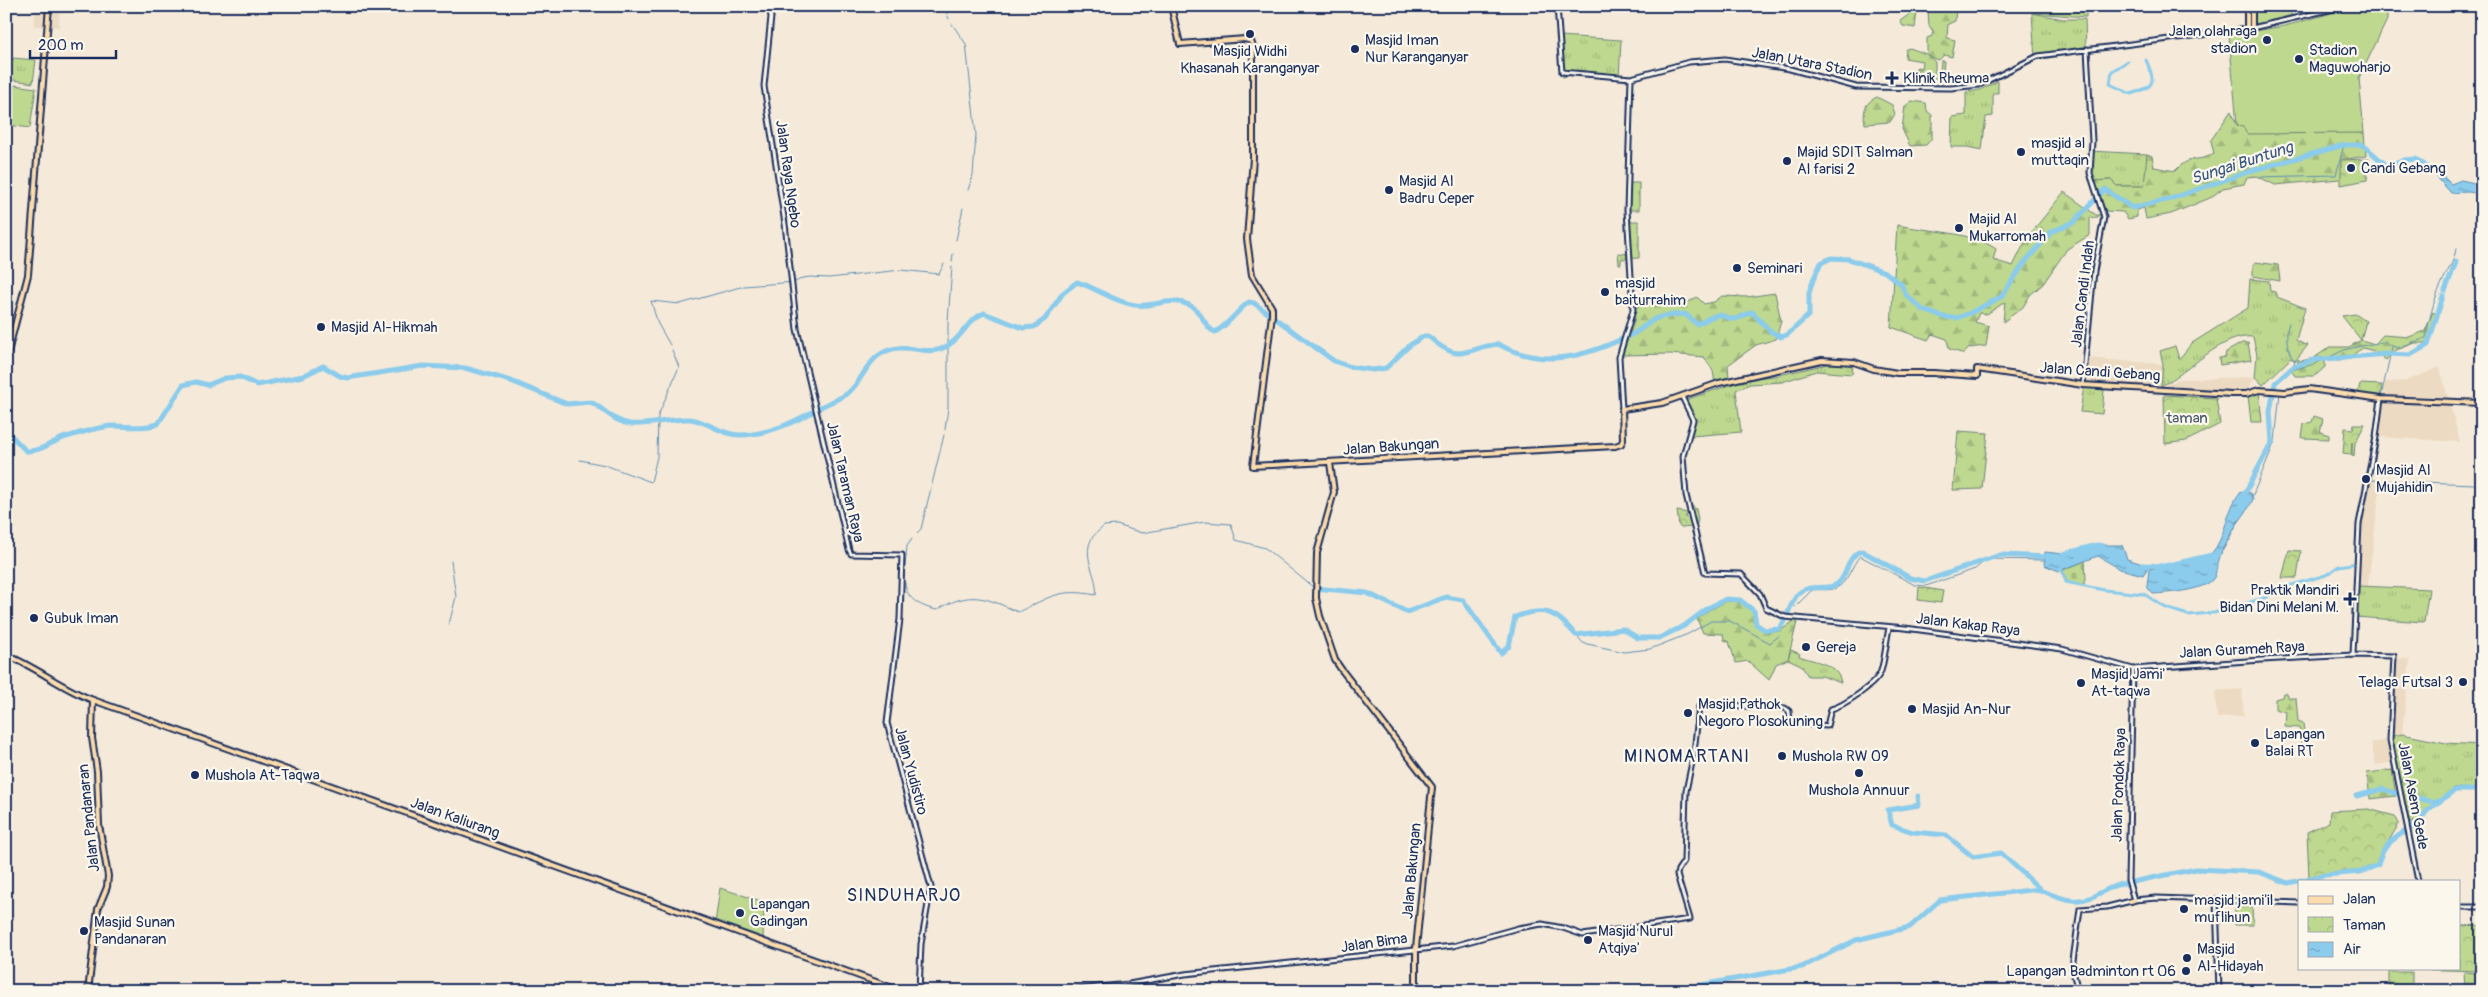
<svg xmlns="http://www.w3.org/2000/svg" width="2488" height="997" viewBox="0 0 2488 997" font-family="Pangolin,sans-serif">
<style>
.built{fill:#eddac2}
.grass{fill:url(#grass-tufts);stroke:#6c8476}
.forest{fill:url(#forest-firs);stroke:#6c8476}
.cemetery{fill:url(#cemetery-stones);stroke:#6c8476}
.park{fill:url(#park-crowns);stroke:#6c8476}
.garden{fill:#bed88f;stroke:#6c8476}
.water{fill:url(#water-ripples);stroke:#5e8db3}
.lines{fill:none;stroke-linecap:round;stroke-linejoin:round}
.stream{stroke:#5e8db3;stroke-width:1}
.canal{stroke:#8bcbec;stroke-width:3}
.river{stroke:#8bcbec;stroke-width:5}
.minor-casing{stroke:#1b2f5e;stroke-width:7}
.major-casing{stroke:#1b2f5e;stroke-width:8}
.minor{stroke:#fbf7ec;stroke-width:3}
.major{stroke:#fcdcac;stroke-width:4}
.poi-dot{fill:#1b2f5e;stroke:#fbf7ec;stroke-width:2}
.labels{text-anchor:middle;dominant-baseline:central;stroke-width:4.5;stroke-linejoin:round;paint-order:stroke}
.poi-label{font-size:15px;fill:#1b2f5e;stroke:#fbf7ec;text-anchor:start}
.street-label{font-size:15px;fill:#1b2f5e;stroke:#fbf7ec}
.park-label{font-size:15px;fill:#44596a;stroke:#fbf7ec}
.water-label{font-size:16px;font-style:italic;fill:#375682;stroke:#fbf7ec}
.quarter-label{font-size:18px;letter-spacing:1px;fill:#1b2f5e;stroke:#fbf7ec}
</style>
<defs>
<pattern id="grass-tufts" width="24" height="20" patternUnits="userSpaceOnUse" patternTransform="scale(1.25)"><rect width="24" height="20" fill="#bed88f"/><path d="M3 7l-1-3M5 7V3M7 7l1-3M15 17l-1-3M17 17v-4M19 17l1-3" fill="none" stroke="#a3ba7e"/></pattern>
<pattern id="forest-firs" width="22" height="20" patternUnits="userSpaceOnUse" patternTransform="scale(1.25)"><rect width="22" height="20" fill="#bed88f"/><path d="M5 1l3.5 6h-7zM16 11l3.5 6h-7z" fill="#a3ba7e"/></pattern>
<pattern id="cemetery-stones" width="16" height="16" patternUnits="userSpaceOnUse" patternTransform="scale(1.25)"><rect width="16" height="16" fill="#bed88f"/><path d="M2 7V4a2 2 0 0 1 4 0v3zM10 15v-3a2 2 0 0 1 4 0v3z" fill="#a3ba7e"/></pattern>
<pattern id="park-crowns" width="20" height="18" patternUnits="userSpaceOnUse" patternTransform="scale(1.25)"><rect width="20" height="18" fill="#bed88f"/><path d="M2 6a3 3 0 1 1 6 0M12 15a3 3 0 1 1 6 0" fill="none" stroke="#a3ba7e"/></pattern>
<pattern id="water-ripples" width="26" height="14" patternUnits="userSpaceOnUse" patternTransform="scale(1.25)"><rect width="26" height="14" fill="#8bcbec"/><path d="M2 4q2-2 4 0t4 0M15 11q2-2 4 0t4 0" fill="none" stroke="#71a5c2"/></pattern>
</defs>
<rect width="100%" height="100%" fill="#f5ead9"/>
<filter id="ink" filterUnits="userSpaceOnUse"><feTurbulence type="fractalNoise" baseFrequency=".02" numOctaves="2"/><feDisplacementMap in="SourceGraphic" scale="10" xChannelSelector="R" yChannelSelector="G"/><feConvolveMatrix kernelMatrix="1 2 1 2 8 2 1 2 1" color-interpolation-filters="sRGB"/></filter>
<g filter="url(#ink)">
<path class="built" d="M35 6H60L59 27 34 26Z
M2087 358 2163 364 2161 391 2085 387Z
M2440 367 2460 442 2378 437 2385 382 2406 381Z
M2255 377 2245 394 2165 391 2164 386 2178 379Z
M2367 477 2378 479 2379 496 2368 586H2358V533Z
M2395 658 2410 659 2402 734 2390 737Z
M2242 689 2244 716 2217 718 2215 691Z
M2386 740 2389 747H2391L2394 762 2376 765 2371 744Z"/>
<path class="grass" d="M2032 13 2063 19H2085L2086 48 2067 55 2035 60Z
M1560 36 1621 40 1619 79 1565 75 1568 76 1562 77 1564 75Z
M13 58 36 60 33 83 7 79Z
M1998 81V93H1993V116L1986 117 1982 150 1967 147H1951L1952 117 1966 115V92L1980 90Z
M2090 151 2147 154 2145 186H2116L2111 180 2089 181Z
M1626 183H1639V210H1627Z
M1628 221H1639V258L1621 259V264H1619L1618 253 1629 254Z
M2250 279 2269 281 2270 291 2275 292 2277 297 2305 308 2296 340 2303 344 2308 345 2295 361 2291 358 2263 385 2255 377 2257 355 2253 337C2222 333 2188 373 2161 386L2163 364 2160 351 2175 346 2179 359 2192 343 2248 308Z
M1832 363 1853 364 1852 374 1816 371 1782 382 1750 384 1736 390 1741 432 1691 436 1694 421 1685 400 1751 378 1775 376Z
M2084 386 2104 390 2102 414 2080 412Z
M2358 586 2429 589 2424 622 2355 617Z
M1791 650 1800 654 1799 656C1815 662 1838 663 1841 683L1822 676H1808L1801 665 1788 659Z
M2402 734 2446 743 2482 745V789L2454 788 2443 801 2427 810 2420 820 2408 824 2390 737Z"/>
<path class="forest" d="M1911 6H1931L1932 11 1937 12 1939 6 1956 8 1955 21 1948 24 1947 38 1955 40 1952 57 1944 55 1939 60 1930 57 1927 53V38L1932 36 1933 31 1929 26 1928 10 1917 11 1915 28 1903 26 1900 21 1910 14Z
M2034 6H2086V17L2034 13Z
M1910 48 1926 54 1935 62V73L1940 72 1941 61H1944L1941 89 1937 88 1938 78H1933L1932 82 1919 72 1913 71 1917 67 1921 68 1922 61 1905 58 1906 49Z
M1877 97 1892 105 1895 114 1890 122 1865 124C1863 111 1864 103 1877 97Z
M1912 101 1926 103 1927 111 1932 115V138L1926 145 1910 146 1902 129 1905 106Z
M2231 111 2237 125 2246 128 2364 133 2366 156 2342 160V177L2340 179 2275 185 2257 176 2247 177 2244 184 2223 188 2210 198 2171 214 2146 219 2144 208 2137 210V217L2128 219 2123 212 2106 211 2093 181 2111 180 2117 186H2144L2147 154 2152 156 2154 167 2175 171C2191 154 2196 163 2214 154L2211 140Z
M2064 192 2096 215H2101L2095 218 2090 217V235L2067 249 2043 284 2030 295 2023 307 2003 322 2005 302 1987 314 1979 313 1975 322 1989 326 1986 346 1969 348 1964 354 1949 349 1947 339 1932 334 1928 340 1891 327 1897 225C1927 231 1972 232 1996 249L1993 260 2013 266 2027 238Z
M2255 262 2278 265 2280 281 2253 276V265Z
M1775 293 1781 321 1776 339 1756 345 1728 365 1729 378 1715 384 1713 371 1704 357 1670 354 1622 355 1634 322V308L1661 299 1682 306 1697 297 1704 304 1714 302 1722 296 1747 297Z
M2433 312 2436 314 2433 325 2435 327 2429 343H2415L2394 351 2386 360 2374 351 2363 348C2357 351 2352 357 2346 359 2335 362 2325 356 2314 360L2325 359V367L2315 376H2295L2290 369 2296 365 2298 359 2301 361 2314 358 2330 347H2349L2361 340 2375 344 2383 335 2409 337 2425 331Z
M2242 343H2248L2251 360 2220 365 2219 358 2225 357 2226 352Z
M2314 416 2323 419 2320 432 2329 435V439L2302 438 2304 424 2312 422Z
M1958 431 1988 433 1982 489 1953 490Z
M1727 601 1741 602 1753 611 1755 625 1766 632 1780 631 1798 618 1788 659 1776 664 1769 680 1748 661 1736 663 1729 642 1724 640 1723 634 1703 633 1697 619 1709 610Z
M2283 693H2287L2289 698H2296L2298 721 2303 723 2306 749 2302 750 2299 728 2285 727 2286 712 2275 709V699L2282 697Z
M2392 770 2396 796 2370 799 2367 773Z"/>
<path class="cemetery" d="M2085 561 2086 579 2083 586 2067 583 2063 570Z"/>
<path class="park" d="M2369 159 2367 180 2341 185V160Z
M2355 314 2366 321 2361 340 2342 316Z
M2360 384 2382 385 2380 399 2357 396Z
M2259 391 2262 422H2251L2248 395Z
M2164 395 2216 398 2220 424 2186 441 2165 444Z
M2354 424H2365L2355 443 2354 456H2352V442L2351 455 2343 454 2345 428 2353 429Z
M1691 505 1696 509 1698 519 1696 529 1693 517V527L1681 528 1679 526 1677 511 1688 513 1685 517 1688 520 1691 515Z
M2289 550 2301 551 2297 578H2282Z
M1919 587 1943 591 1941 603 1918 600Z
M2368 809 2395 816 2399 824 2380 855 2378 865 2361 872 2309 877 2307 832 2329 822 2330 811Z
M2235 907H2252L2253 925H2235Z
M2482 925V971L2366 968H2459V926Z
M2389 972H2412V991H2389Z
M2464 972 2477 973 2479 991H2465Z"/>
<path class="garden" d="M2253 6H2291V17L2256 25 2254 23Z
M2357 6H2387V20L2359 78 2364 133 2247 134 2243 126 2237 125 2229 35 2285 26Z
M14 85 36 88 30 128 8 125Z
M720 888 764 902 763 940 715 923Z"/>
<path class="water" d="M2435 169 2451 184 2461 180 2479 184 2482 186V194L2468 192 2451 193 2434 174Z
M2241 491 2251 493 2253 499C2247 514 2235 524 2228 539 2221 550 2218 563 2215 575 2211 591 2167 593 2153 594L2147 587 2149 569 2211 554C2226 538 2226 509 2241 491Z
M2097 545H2122L2127 559 2149 566 2143 575 2120 569 2098 556 2059 571 2044 565 2045 552 2064 554Z"/>
<g class="lines">
<path class="stream" d="M944 6 949 19
M952 24 966 44 976 135 973 175 968 190
M2259 177 2336 175 2344 145
M956 240 963 208
M952 262 953 254
M2289 323C2285 334 2286 352 2295 361L2292 369
M670 345 658 324 651 301 680 304 744 286 795 282 803 278 810 277 829 278 901 270 939 274 944 264
M2291 370 2315 364 2344 350 2361 346 2384 342 2397 348 2426 338C2429 320 2433 302 2441 285 2447 270 2453 266 2456 249
M2381 397 2392 347
M945 430 948 408V321L952 267
M580 460 605 465 651 482 657 457 658 416 679 367 672 350
M2370 480 2474 484
M2252 497 2275 441 2280 393
M916 534 921 529 944 435
M2223 550 2239 520
M904 577 907 546 912 539
M905 583C906 600 922 607 937 610 970 590 985 597 1018 612 1050 597 1059 588 1096 595 1099 577 1082 559 1091 540 1093 535 1100 530 1104 526L1117 525 1142 533 1205 522 1231 524 1236 540 1265 548 1314 588
M1795 607 1812 590C1819 589 1830 591 1836 588 1848 583 1852 564 1860 556L1915 585 1926 586 1975 569 1987 559 2045 560
M449 624 456 597 451 561
M1576 635 1583 643 1624 652 1650 649 1688 634 1711 621H1730L1770 643 1779 636"/>
<path class="canal" d="M2128 61 2112 71 2110 84 2131 94C2154 87 2157 83 2146 60
M2061 568 2066 582 2104 590 2144 594 2166 608 2188 615 2212 613
M2214 613 2267 597 2275 590 2326 575 2339 566 2357 563"/>
<path class="river" d="M2445 291 2456 262
M6 430 26 451C43 452 54 439 70 436 83 432 98 427 112 426 128 426 142 429 158 424L183 385 196 382 208 385 225 378 240 377 257 385 303 376 323 366 340 376 347 378 423 366 465 368 511 381 567 404 591 402C604 409 614 422 630 424 650 426 670 418 690 419 708 421 721 435 740 435 769 435 797 421 821 407 830 402 840 399 848 393 861 382 866 364 879 355 903 339 921 356 941 349 961 342 965 321 984 313L1023 328 1034 327 1045 319 1063 293 1077 282C1097 288 1114 302 1135 305 1154 308 1168 296 1189 305 1203 311 1204 328 1215 332 1229 325 1236 311 1249 302L1254 303 1334 361 1351 367 1373 370 1386 368 1410 345 1424 336H1428C1460 365 1463 349 1498 344 1546 370 1587 356 1633 334 1641 330 1647 323 1655 319 1664 315 1676 315 1685 314L1697 324C1704 322 1712 315 1719 315 1725 315 1728 320 1734 319 1741 319 1745 313 1752 312L1770 331 1781 337 1787 335 1809 315V293L1813 280 1821 263 1831 258 1849 259 1885 272 1901 284 1906 295 1923 310 1944 317 1957 318 1970 313 2001 297 2026 261 2051 232 2074 222 2105 189 2132 208 2170 199 2257 169 2344 145H2363L2386 165 2390 166 2404 160 2416 159 2440 176
M2243 497 2272 442 2270 412 2275 383 2293 367 2313 360 2387 354 2410 355 2428 345 2443 296
M2064 554 2097 545 2103 546
M2142 565 2165 566 2212 555
M1315 588 1367 593 1407 612 1446 597 1463 600 1501 653 1509 646 1515 617C1546 606 1554 611 1576 635L1623 629 1638 638H1659L1684 626 1708 608 1726 599 1740 600 1754 611 1756 624 1765 630 1779 629C1788 619 1789 605 1797 595 1808 582 1827 592 1837 584 1849 575 1846 555 1862 551L1910 578 1925 581 2000 555 2050 557
M2357 796 2383 789 2398 794
M2411 796 2429 801H2440
M2039 890C2057 896 2073 905 2092 897 2101 893 2108 888 2117 885L2196 869 2259 872 2288 883 2325 875 2361 872 2378 865C2384 838 2402 836 2420 821 2423 818 2424 814 2427 811 2435 803 2447 798 2455 790H2482
M1686 991 1695 986 1802 967 1856 940 1910 927 1940 900 2040 889 2001 853 1973 857 1946 835 1913 832 1892 825 1888 810 1919 805 1918 796"/>
<defs>
<path id="minor" d="M769 6 771 17 764 86 785 224 797 329 849 550 851 554 902 555 900 619 887 723 931 887 921 944 919 991
M1557 6 1562 72 1631 78 1689 62 1725 59 1790 69 1856 87 1951 88 1979 85 2038 56 2247 29
M2252 28 2346 6
M2083 385 2094 271 2104 217 2090 173 2092 141 2087 49
M1682 397 1693 420 1683 456 1686 495 1705 573 1741 574 1760 594 1766 608 1785 617 1905 628 2062 649 2133 669
M1622 409 1619 357 1633 310 1627 210 1631 78
M2353 655 2359 524 2376 437 2381 399
M2133 669 2262 660 2353 655 2394 656 2390 740 2418 881
M2133 669 2128 880 2134 900 2156 898 2299 903
M2216 899 2219 991
M2459 907H2482
M1058 991 1129 984 1185 974 1453 946 1518 928 1542 924 1563 928 1583 935 1690 919 1677 875 1678 870 1684 861 1686 791 1694 753 1699 706 1723 705 1785 708 1789 711 1790 723 1827 726 1831 709C1843 706 1877 684 1881 671 1885 658 1886 642 1889 628
M2078 991 2072 968 2080 909 2107 907 2131 901"/>
<path id="major" d="M1171 6 1180 44 1245 39 1251 41 1253 47V158L1247 239 1252 275 1272 308V315L1253 466 1615 446 1621 444 1623 440 1622 409 1662 403 1719 383 1822 360 1854 362 1874 369 1897 373H1933L1977 376V369L2083 385 2231 394H2246L2259 390 2285 392 2309 389 2381 399 2482 403
M2247 6V29L2252 28V6
M6 360 28 275 49 6
M1330 463 1334 492 1317 553 1316 598 1320 616 1335 660 1341 669 1432 787 1416 948V991
M6 655C37 667 62 689 93 700L901 991
M2131 901 2134 900
M88 991 98 909 107 887 108 876 99 825 97 771 92 738 93 700"/>
</defs>
<use href="#minor" class="minor-casing"/>
<use href="#major" class="major-casing"/>
<use href="#minor" class="minor"/>
<use href="#major" class="major"/>
</g>
</g>
<g class="poi-dot">
<circle cx="1250" cy="34" r="5"/>
<circle cx="2267" cy="40" r="5"/>
<circle cx="1355" cy="49" r="5"/>
<circle cx="2299" cy="59" r="5"/>
<path d="M1889.5 70.5h5v5h5v5h-5v5h-5v-5h-5v-5h5z"/>
<circle cx="2021" cy="152" r="5"/>
<circle cx="1787" cy="161" r="5"/>
<circle cx="2351" cy="168" r="5"/>
<circle cx="1389" cy="190" r="5"/>
<circle cx="1959" cy="228" r="5"/>
<circle cx="1737" cy="268" r="5"/>
<circle cx="1605" cy="292" r="5"/>
<circle cx="321" cy="327" r="5"/>
<circle cx="2366" cy="479" r="5"/>
<path d="M2347.5 591.5h5v5h5v5h-5v5h-5v-5h-5v-5h5z"/>
<circle cx="34" cy="618" r="5"/>
<circle cx="1806" cy="647" r="5"/>
<circle cx="2463" cy="682" r="5"/>
<circle cx="2081" cy="683" r="5"/>
<circle cx="1912" cy="709" r="5"/>
<circle cx="1688" cy="713" r="5"/>
<circle cx="2255" cy="743" r="5"/>
<circle cx="1782" cy="756" r="5"/>
<circle cx="1859" cy="773" r="5"/>
<circle cx="195" cy="775" r="5"/>
<circle cx="2184" cy="909" r="5"/>
<circle cx="740" cy="913" r="5"/>
<circle cx="84" cy="931" r="5"/>
<circle cx="1588" cy="940" r="5"/>
<circle cx="2187" cy="958" r="5"/>
<circle cx="2186" cy="971" r="5"/>
</g>
<g class="labels">
<g class="poi-label">
<text x="2257" y="31" text-anchor="end">Jalan olahraga<tspan x="2257" dy="17">stadion</tspan></text>
<text x="1365" y="40">Masjid Iman<tspan x="1365" dy="17">Nur Karanganyar</tspan></text>
<text x="2309" y="50">Stadion<tspan x="2309" dy="17">Maguwoharjo</tspan></text>
<text x="1250" y="51" text-anchor="middle">Masjid Widhi<tspan x="1250" dy="17">Khasanah Karanganyar</tspan></text>
<text x="1903" y="78">Klinik Rheuma</text>
<text x="2031" y="143">masjid al<tspan x="2031" dy="17">muttaqin</tspan></text>
<text x="1797" y="152">Majid SDIT Salman<tspan x="1797" dy="17">Al farisi 2</tspan></text>
<text x="2361" y="168">Candi Gebang</text>
<text x="1399" y="181">Masjid Al<tspan x="1399" dy="17">Badru Ceper</tspan></text>
<text x="1969" y="219">Majid Al<tspan x="1969" dy="17">Mukarromah</tspan></text>
<text x="1747" y="268">Seminari</text>
<text x="1615" y="283">masjid<tspan x="1615" dy="17">baiturrahim</tspan></text>
<text x="331" y="327">Masjid Al-Hikmah</text>
<text x="2376" y="470">Masjid Al<tspan x="2376" dy="17">Mujahidin</tspan></text>
<text x="2339" y="590" text-anchor="end">Praktik Mandiri<tspan x="2339" dy="17">Bidan Dini Melani M.</tspan></text>
<text x="44" y="618">Gubuk Iman</text>
<text x="1816" y="647">Gereja</text>
<text x="2091" y="674">Masjid Jami'<tspan x="2091" dy="17">At-taqwa</tspan></text>
<text x="2453" y="682" text-anchor="end">Telaga Futsal 3</text>
<text x="1698" y="704">Masjid Pathok<tspan x="1698" dy="17">Negoro Plosokuning</tspan></text>
<text x="1922" y="709">Masjid An-Nur</text>
<text x="2265" y="734">Lapangan<tspan x="2265" dy="17">Balai RT</tspan></text>
<text x="1792" y="756">Mushola RW 09</text>
<text x="205" y="775">Mushola At-Taqwa</text>
<text x="1859" y="790" text-anchor="middle">Mushola Annuur</text>
<text x="2194" y="900">masjid jami'il<tspan x="2194" dy="17">muflihun</tspan></text>
<text x="750" y="904">Lapangan<tspan x="750" dy="17">Gadingan</tspan></text>
<text x="94" y="922">Masjid Sunan<tspan x="94" dy="17">Pandanaran</tspan></text>
<text x="1598" y="931">Masjid Nurul<tspan x="1598" dy="17">Atqiya'</tspan></text>
<text x="2197" y="949">Masjid<tspan x="2197" dy="17">Al-Hidayah</tspan></text>
<text x="2176" y="971" text-anchor="end">Lapangan Badminton rt 06</text>
</g>
<g class="street-label">
<text transform="translate(1812 64) rotate(11)">Jalan Utara Stadion</text>
<text transform="translate(788 174) rotate(82)">Jalan Raya Ngebo</text>
<text transform="translate(2083 294) rotate(-83)">Jalan Candi Indah</text>
<text transform="translate(2100 372) rotate(4)">Jalan Candi Gebang</text>
<text transform="translate(1391 447) rotate(-4)">Jalan Bakungan</text>
<text transform="translate(845 482) rotate(77)">Jalan Taraman Raya</text>
<text transform="translate(1968 625) rotate(7)">Jalan Kakap Raya</text>
<text transform="translate(2242 650) rotate(-3)">Jalan Gurameh Raya</text>
<text transform="translate(911 771) rotate(75)">Jalan Yudistiro</text>
<text transform="translate(2119 785) rotate(-88)">Jalan Pondok Raya</text>
<text transform="translate(2413 796) rotate(79)">Jalan Asem Gede</text>
<text transform="translate(89 818) rotate(-96)">Jalan Pandanaran</text>
<text transform="translate(455 818) rotate(20)">Jalan Kaliurang</text>
<text transform="translate(1412 871) rotate(-85)">Jalan Bakungan</text>
<text transform="translate(1374 943) rotate(-8)">Jalan Bima</text>
</g>
<g class="park-label">
<text x="2187" y="418">taman</text>
</g>
<g class="water-label">
<text transform="translate(2242 163) rotate(-18)">Sungai Buntung</text>
</g>
<g class="quarter-label">
<text x="1687" y="756">MINOMARTANI</text>
<text x="904" y="895">SINDUHARJO</text>
</g>
</g>
<rect width="2488" height="997" fill="none" stroke="#fbf7ec" stroke-width="25"/>
<rect x="12" y="12" width="2463" height="972" fill="none" stroke="#1b2f5e" stroke-width="2" filter="url(#ink)"/>
<rect x="2298" y="880" width="162" height="90" fill="#fbf7ec" stroke="#a1a7b3"/>
<rect x="2308" y="896" width="25" height="8" fill="#fcdcac" stroke="#a1a7b3"/>
<text x="2343" y="904" font-size="15" fill="#1b2f5e">Jalan</text>
<rect x="2308" y="917" width="25" height="15" fill="url(#park-crowns)" stroke="#a1a7b3"/>
<text x="2343" y="930" font-size="15" fill="#1b2f5e">Taman</text>
<rect x="2308" y="942" width="25" height="15" fill="url(#water-ripples)" stroke="#a1a7b3"/>
<text x="2343" y="954" font-size="15" fill="#1b2f5e">Air</text>
<path d="M30 50v8h86v-8" fill="none" stroke="#1b2f5e" stroke-width="2.5"/>
<text x="38" y="50" font-size="15" fill="#1b2f5e" stroke="#fbf7ec" stroke-width="4" paint-order="stroke">200 m</text>
</svg>
